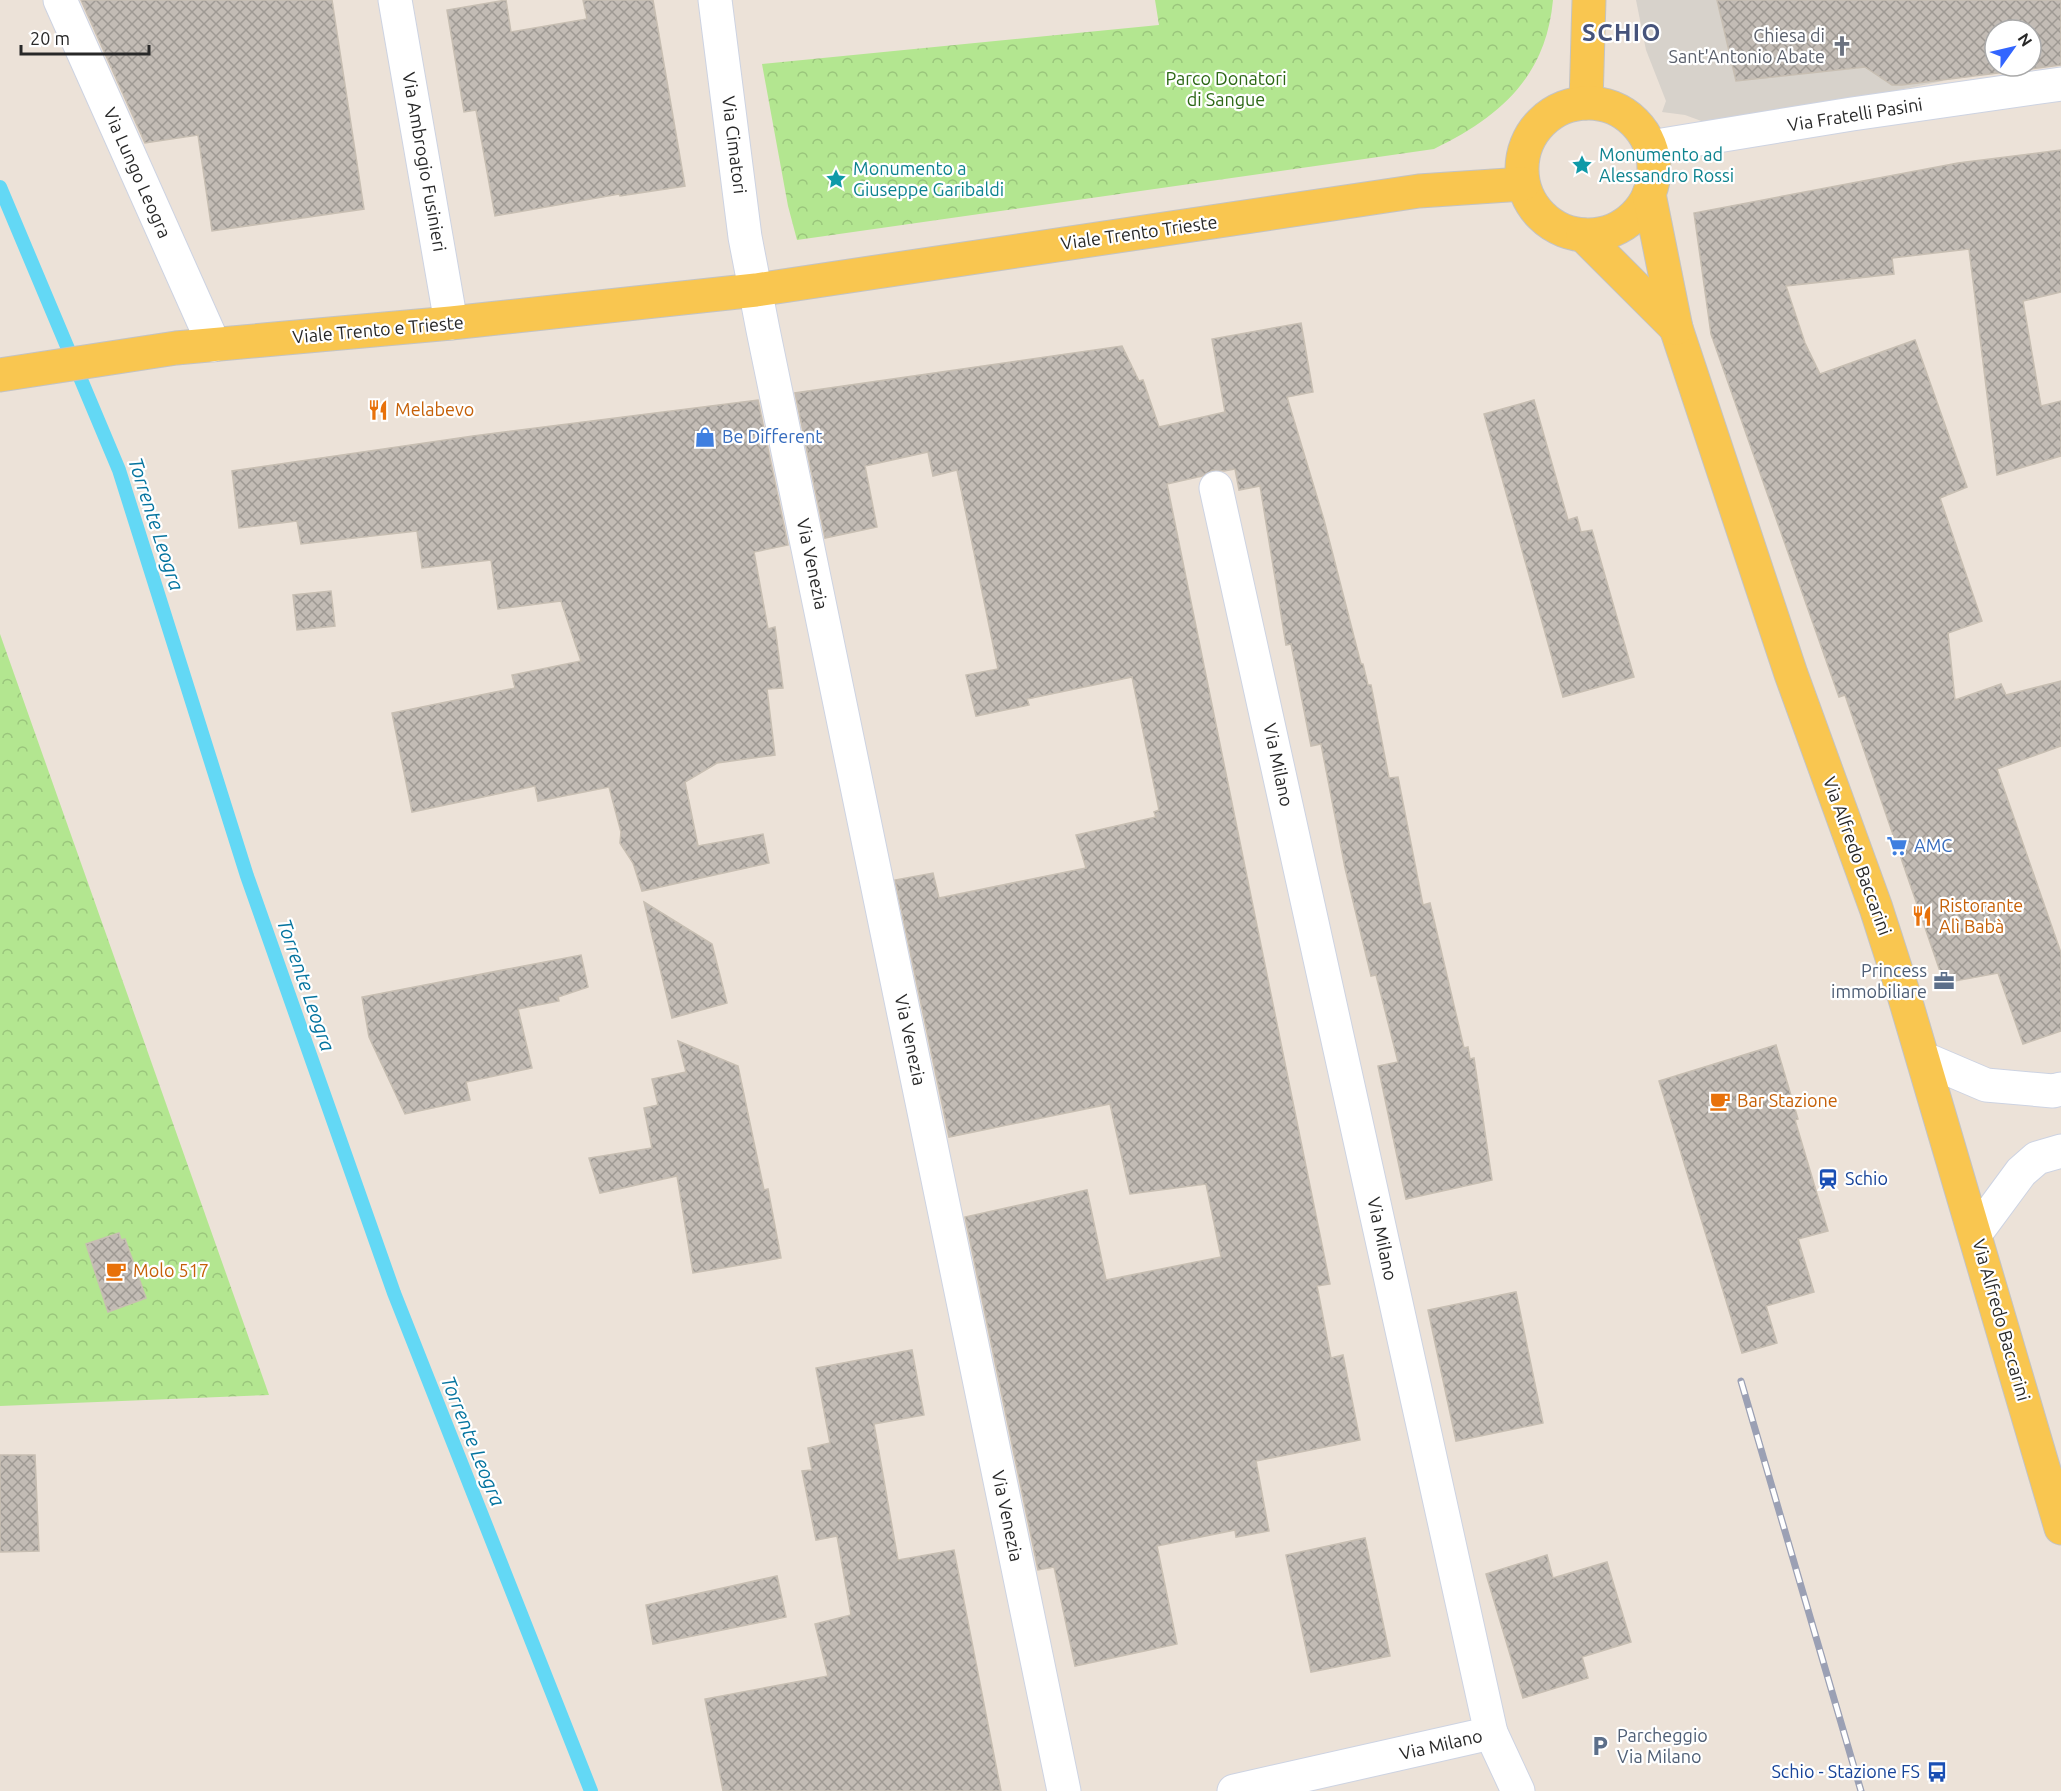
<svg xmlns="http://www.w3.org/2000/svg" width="2061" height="1791" viewBox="0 0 2061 1791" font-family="Ubuntu,sans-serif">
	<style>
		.park { fill: url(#park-crowns) }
		.plaza { fill: #d7d2cb }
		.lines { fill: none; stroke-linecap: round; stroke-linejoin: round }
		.stream { stroke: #63d8f5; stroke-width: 14 }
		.building { fill: url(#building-cross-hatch); stroke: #c7beb2; stroke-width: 1.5; fill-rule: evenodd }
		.minor-casing { stroke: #cdd3e2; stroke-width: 35 }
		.major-casing { stroke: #c3c3c3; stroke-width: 35 }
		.minor { stroke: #fff; stroke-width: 33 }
		.major { stroke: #f9c650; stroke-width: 33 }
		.rail-casing { stroke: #9ba0b4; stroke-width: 7 }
		.rail { stroke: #fff; stroke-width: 4.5; stroke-dasharray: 14; stroke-linecap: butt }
		.labels { text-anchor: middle; stroke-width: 4.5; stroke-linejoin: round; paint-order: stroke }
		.worship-label { font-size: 18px; fill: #5b616d; stroke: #fff; text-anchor: end }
		.park-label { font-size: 18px; fill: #2c6815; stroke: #fff }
		.street-label { font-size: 18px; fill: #282828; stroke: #fff }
		.culture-label { font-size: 18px; fill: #0d838f; stroke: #fff; text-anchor: start }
		.food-label { font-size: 18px; fill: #c56008; stroke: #fff; text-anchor: start }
		.shop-label { font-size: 18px; fill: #366cbe; stroke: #fff; text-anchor: start }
		.service-label { font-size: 18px; fill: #4e5e75; stroke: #fff; text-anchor: end }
		.transit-label { font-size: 18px; fill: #164399; stroke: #fff; text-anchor: start }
		.water-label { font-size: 20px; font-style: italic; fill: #05749f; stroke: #fff }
		.district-label { font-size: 24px; font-weight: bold; letter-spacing: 1.5px; fill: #46537b; stroke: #fff }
	</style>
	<defs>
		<pattern id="park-crowns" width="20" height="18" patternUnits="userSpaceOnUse" patternTransform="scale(1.5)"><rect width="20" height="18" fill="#b3e690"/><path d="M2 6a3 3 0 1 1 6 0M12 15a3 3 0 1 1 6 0" fill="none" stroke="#9ac57c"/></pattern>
		<pattern id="building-cross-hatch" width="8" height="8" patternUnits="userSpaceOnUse" patternTransform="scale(1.5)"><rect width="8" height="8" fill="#c3bcb5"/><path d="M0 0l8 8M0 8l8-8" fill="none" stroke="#9e9993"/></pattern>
	</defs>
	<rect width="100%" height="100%" fill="#ece2d8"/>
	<g class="park">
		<path d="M1155,0h398c-7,77 -53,117 -119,149l-637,91 -9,-34 -26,-142 397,-39z"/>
		<path d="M0,634l269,761 -269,11z"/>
	</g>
	<path class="plaza" d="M1636,0h81l19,81 141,-15 15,19 23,-1 11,-7 11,-14 6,18 -205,42 -34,-1 -19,-7 -23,-3 4,-11 -20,-51z"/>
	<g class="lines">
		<path class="stream" d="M0,187l119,283 128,406 147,417 197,498"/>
	</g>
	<g class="building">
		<path d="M81,0h251l32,209 -152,22 -14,-96 -53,8z"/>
		<path d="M506,0l5,32 76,-13 -4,-19h70l32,186 -65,10 -1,-2 -124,22 -19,-106 -12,2 -17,-102z"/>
		<path d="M1717,0h344v65l-159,20h-10l-27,-18 -129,14zM1995,30h36v36h-36z"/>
		<path d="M2061,150v142l-38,9 18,105 20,-5v55l-64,19 -28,-226 -77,9 2,16 -108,12 19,57 15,31 95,-34 52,147 -27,11 42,123 -34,12 7,67 46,-16 5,11 55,-14v65l-64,23 64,184v78l-38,13 -25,-71 -54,10 -99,-288 -6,2 -128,-363 -17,-121 264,-50z"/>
		<path d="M1301,323l12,69 -26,5 37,123 37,144h2l5,21h3l18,93 9,-1 25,128 7,-2 34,145 4,-1 2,12 4,-1 18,122 -86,19 -28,-133 20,-4 -22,-87 -5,1 -26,-108 -24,-124 -10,2 -20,-102 -5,1 -26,-159 -21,4 -4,-21 -11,2 -11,-1 -11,6 -35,8 163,800 -13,2 14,72 12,-3 17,85 -104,21 13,70 -33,6 -1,-7 -78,16 20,98 -102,22 -21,-99 -16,3 -73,-353 122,-27 19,90 115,-23 -15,-73 -76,10 -20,-90 -161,33 -54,-257 38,-7 6,25 147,-30 -10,-33 80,-18 -2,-5 5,-2 -27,-133 -105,22 2,6 -53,11 -10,-41 32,-6 -41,-199 -24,6 -5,-24 -63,14 12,61 -52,11 -30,-145 327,-47 17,35 4,-1 16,47 66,-15 -13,-73z"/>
		<path d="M758,400l30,145 -34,7 14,77 7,-2 8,61 -16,1 8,66 -58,8 -32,19 13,64 65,-12 6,29 -127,28 -9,-28 -13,-20 1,-11 -12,-45 -71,14 -3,-15 -123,26 -20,-99 123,-25 -3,-13 69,-14 -20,-60 -63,8 -7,-49 -69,8 -5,-37 -116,13 -4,-23 -58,7 -7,-57 241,-35z"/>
		<path d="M1534,400l34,120 9,-3 4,15 11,-2 42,147 -71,20 -79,-283z"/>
		<path d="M331,591l4,35 -38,4 -4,-35z"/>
		<path d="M644,902l68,42 15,59 -55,15z"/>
		<path d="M581,955l7,32 -30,10 1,4 -41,8 14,59 -66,14 4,18 -65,14 -36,-77 -7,-40z"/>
		<path d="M678,1041l60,25 26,124 4,-1 13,69 -88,15 -16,-97 -77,17 -11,-35 63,-10 -8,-40 14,-3 -6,-26 34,-7z"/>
		<path d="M1776,1045l22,74 -3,1 33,111 -30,8 16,53 -48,14 11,37 -35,10 -83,-272z"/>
		<path d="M119,1233l2,7 4,-1 21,59 -38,14 -22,-68z"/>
		<path d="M1516,1292l27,131 -87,18 -28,-131z"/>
		<path d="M912,1350l12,65 -50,9 24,136 56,-10 47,241h-278l-18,-92 123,-23 -13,-52 36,-9 -14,-79 -21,4 -14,-69 10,-1 -4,-22 22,-5 -14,-75z"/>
		<path d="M0,1455h35l4,96 -39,1z"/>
		<path d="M1365,1538l25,118 -79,16 -25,-117z"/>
		<path d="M1547,1555l6,23 54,-16 24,80 -49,15 6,21 -65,20 -37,-124z"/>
		<path d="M777,1576l9,41 -133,27 -7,-39z"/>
	</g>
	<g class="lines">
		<g class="minor-casing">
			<g id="minor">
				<path d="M60,0l154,345"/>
				<path d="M395,0l56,323"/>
				<path d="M715,0l30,237 18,93 301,1461"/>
				<path d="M1650,147l202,-33 209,-30"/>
				<path d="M1216,488l275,1245 -257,58"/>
				<path d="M1925,1059l61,26 67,6 8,-2"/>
				<path d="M1976,1233l45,-61 16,-14 24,-7"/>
				<path d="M1491,1733l27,58"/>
			</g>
		</g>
		<g class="major-casing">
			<g id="major">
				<path d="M1586,103l3,-103"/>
				<circle cx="1588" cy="169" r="66"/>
				<path d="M1649,194l27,134 115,346 85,234 27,84 158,536"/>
				<path d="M1583,235l93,93"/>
				<path d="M0,375l176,-27 275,-25 305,-33 663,-99 104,-7"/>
			</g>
		</g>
		<use href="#minor" class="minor"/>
		<use href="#major" class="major"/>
		<g class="rail-casing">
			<path id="rail" d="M1741,1381l120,410"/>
		</g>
		<use href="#rail" class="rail"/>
	</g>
	<defs>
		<g id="church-bare" transform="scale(1.62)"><path d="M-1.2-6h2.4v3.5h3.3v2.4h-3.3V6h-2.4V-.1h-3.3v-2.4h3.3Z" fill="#6b7280" stroke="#fff" stroke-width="2.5" paint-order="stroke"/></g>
		<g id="sight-bare" transform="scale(1.62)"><path d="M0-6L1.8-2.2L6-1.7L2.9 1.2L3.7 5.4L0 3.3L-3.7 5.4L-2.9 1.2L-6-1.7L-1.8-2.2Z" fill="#0f9aa8" stroke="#fff" stroke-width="2.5" paint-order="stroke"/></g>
		<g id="restaurant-bare" transform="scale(1.62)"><path d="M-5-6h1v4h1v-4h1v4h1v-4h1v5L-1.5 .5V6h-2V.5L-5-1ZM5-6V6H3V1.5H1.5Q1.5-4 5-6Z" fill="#e8710a" stroke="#fff" stroke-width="2.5" paint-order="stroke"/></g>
		<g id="shop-bare" transform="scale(1.62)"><path d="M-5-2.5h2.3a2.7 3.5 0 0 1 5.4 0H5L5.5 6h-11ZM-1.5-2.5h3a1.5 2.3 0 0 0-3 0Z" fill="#3f7fe0" stroke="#fff" stroke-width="2.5" paint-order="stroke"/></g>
		<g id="supermarket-bare" transform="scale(1.62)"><path d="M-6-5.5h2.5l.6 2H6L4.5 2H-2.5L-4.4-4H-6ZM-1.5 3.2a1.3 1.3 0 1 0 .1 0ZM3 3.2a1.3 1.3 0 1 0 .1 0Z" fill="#3f7fe0" stroke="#fff" stroke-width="2.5" paint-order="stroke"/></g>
		<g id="office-bare" transform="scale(1.62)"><path d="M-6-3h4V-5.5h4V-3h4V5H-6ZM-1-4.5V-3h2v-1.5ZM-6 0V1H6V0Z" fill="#5c6f8a" stroke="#fff" stroke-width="2.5" paint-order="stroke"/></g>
		<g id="cafe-bare" transform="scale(1.62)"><path d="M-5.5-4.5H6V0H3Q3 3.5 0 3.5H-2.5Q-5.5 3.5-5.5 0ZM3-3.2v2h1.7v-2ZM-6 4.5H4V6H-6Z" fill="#e8710a" stroke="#fff" stroke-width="2.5" paint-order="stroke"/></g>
		<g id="station-bare" transform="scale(1.62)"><path d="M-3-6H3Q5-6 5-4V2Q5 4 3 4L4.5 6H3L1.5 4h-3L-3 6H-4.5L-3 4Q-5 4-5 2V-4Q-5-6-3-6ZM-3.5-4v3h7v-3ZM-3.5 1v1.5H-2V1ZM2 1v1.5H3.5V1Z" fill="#1a4fb4" stroke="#fff" stroke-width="2.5" paint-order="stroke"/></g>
		<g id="parking-bare" transform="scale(1.62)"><path d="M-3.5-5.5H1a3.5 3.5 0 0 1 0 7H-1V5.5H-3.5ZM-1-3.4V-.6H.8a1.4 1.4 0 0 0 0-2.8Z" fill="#5c6f8a" stroke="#fff" stroke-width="2.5" paint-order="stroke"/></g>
		<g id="bus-bare" transform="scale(1.62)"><path d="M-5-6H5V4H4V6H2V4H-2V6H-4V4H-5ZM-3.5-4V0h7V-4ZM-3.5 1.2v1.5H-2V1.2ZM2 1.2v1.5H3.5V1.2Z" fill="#1a4fb4" stroke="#fff" stroke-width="2.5" paint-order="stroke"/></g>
	</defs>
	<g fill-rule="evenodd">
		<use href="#church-bare" x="1842" y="46"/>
		<use href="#sight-bare" x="1582" y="165"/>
		<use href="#sight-bare" x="836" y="179"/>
		<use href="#restaurant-bare" x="378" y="410"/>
		<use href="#shop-bare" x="705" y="437"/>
		<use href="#supermarket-bare" x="1897" y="846"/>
		<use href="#restaurant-bare" x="1922" y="916"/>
		<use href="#office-bare" x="1944" y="981"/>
		<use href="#cafe-bare" x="1720" y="1101"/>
		<use href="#station-bare" x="1828" y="1179"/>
		<use href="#cafe-bare" x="116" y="1271"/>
		<use href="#parking-bare" x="1600" y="1746"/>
		<use href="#bus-bare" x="1937" y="1772"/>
	</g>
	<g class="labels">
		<g class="worship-label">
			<text x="1825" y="42">Chiesa di<tspan x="1825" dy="21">Sant'Antonio Abate</tspan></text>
		</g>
		<g class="park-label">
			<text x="1226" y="85">Parco Donatori<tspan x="1226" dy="21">di Sangue</tspan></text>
		</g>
		<g class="street-label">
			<text transform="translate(1855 115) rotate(-9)" y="6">Via Fratelli Pasini</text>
			<text transform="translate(734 145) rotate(83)" y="6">Via Cimatori</text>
			<text transform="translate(424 162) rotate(80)" y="6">Via Ambrogio Fusinieri</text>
			<text transform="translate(137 173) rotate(66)" y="6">Via Lungo Leogra</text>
			<text transform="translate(1139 233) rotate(-8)" y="6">Viale Trento Trieste</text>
			<text transform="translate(378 330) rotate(-5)" y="6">Viale Trento e Trieste</text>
			<text transform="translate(812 564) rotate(78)" y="6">Via Venezia</text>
			<text transform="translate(1278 765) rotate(78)" y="6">Via Milano</text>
			<text transform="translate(1857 856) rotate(70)" y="6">Via Alfredo Baccarini</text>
			<text transform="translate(910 1040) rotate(78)" y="6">Via Venezia</text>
			<text transform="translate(1382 1239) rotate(78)" y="6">Via Milano</text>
			<text transform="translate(2001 1320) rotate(74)" y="6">Via Alfredo Baccarini</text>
			<text transform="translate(1007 1516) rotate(78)" y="6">Via Venezia</text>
			<text transform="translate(1441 1745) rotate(-13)" y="6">Via Milano</text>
		</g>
		<g class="culture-label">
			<text x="1599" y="161">Monumento ad<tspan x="1599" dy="21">Alessandro Rossi</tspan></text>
			<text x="853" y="175">Monumento a<tspan x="853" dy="21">Giuseppe Garibaldi</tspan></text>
		</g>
		<g class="food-label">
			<text x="395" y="416">Melabevo</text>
			<text x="1939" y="912">Ristorante<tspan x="1939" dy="21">Alì Babà</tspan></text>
			<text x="1737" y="1107">Bar Stazione</text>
			<text x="133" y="1277">Molo 517</text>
		</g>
		<g class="shop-label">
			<text x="722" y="443">Be Different</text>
			<text x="1914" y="852">AMC</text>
		</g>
		<g class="service-label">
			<text x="1927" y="977">Princess<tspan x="1927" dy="21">immobiliare</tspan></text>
			<text x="1617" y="1742" text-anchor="start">Parcheggio<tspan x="1617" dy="21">Via Milano</tspan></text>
		</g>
		<g class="transit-label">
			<text x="1845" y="1185">Schio</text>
			<text x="1920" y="1778" text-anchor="end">Schio - Stazione FS</text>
		</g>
		<g class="water-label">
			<text transform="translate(156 524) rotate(72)" y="7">Torrente Leogra</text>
			<text transform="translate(306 985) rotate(71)" y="7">Torrente Leogra</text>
			<text transform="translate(473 1441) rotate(68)" y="7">Torrente Leogra</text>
		</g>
		<g class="district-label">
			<text x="1622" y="41">SCHIO</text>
		</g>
	</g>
	<g transform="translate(2013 48) rotate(56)"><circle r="28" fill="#ffffff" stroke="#a9a9a9" stroke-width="1.5"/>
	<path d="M0-4.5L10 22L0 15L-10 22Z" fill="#3265ff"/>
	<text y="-9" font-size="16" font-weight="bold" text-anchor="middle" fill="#282828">N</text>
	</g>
	<path d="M21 45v9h128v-9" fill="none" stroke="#282828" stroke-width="3"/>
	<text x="30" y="45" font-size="18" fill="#282828" stroke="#ffffff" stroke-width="4.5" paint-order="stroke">20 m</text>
</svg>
